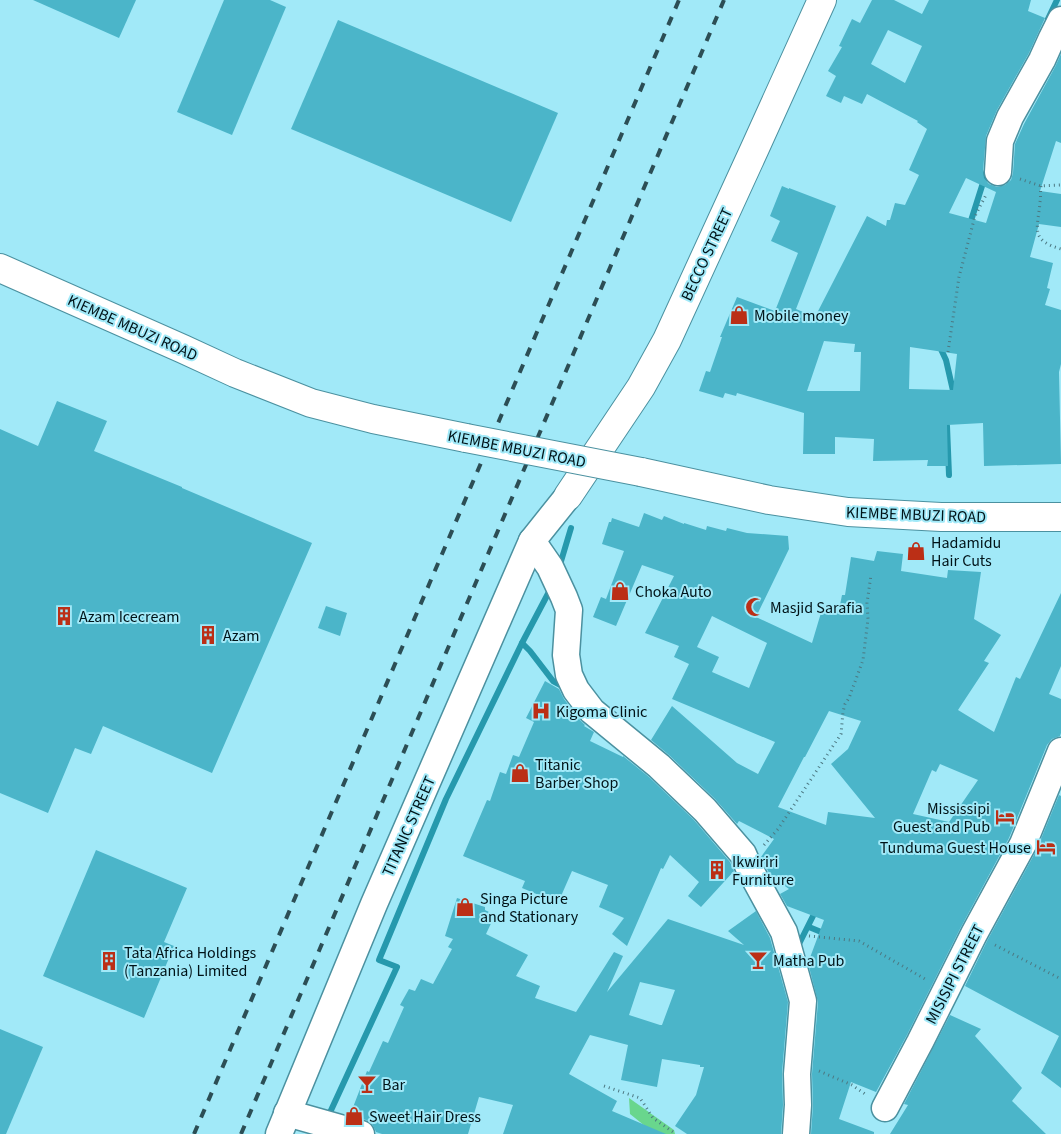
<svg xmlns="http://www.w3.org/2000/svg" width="1061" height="1134" viewBox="0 0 1061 1134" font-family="'Source Sans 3',sans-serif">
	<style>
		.green { fill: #69d68d }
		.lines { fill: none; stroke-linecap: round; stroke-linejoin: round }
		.stream { stroke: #2699ad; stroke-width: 6 }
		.building { fill: #4bb5c9; fill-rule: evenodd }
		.street-casing { stroke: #4b91a0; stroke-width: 29 }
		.secondary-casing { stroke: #4b91a0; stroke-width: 30 }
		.path { stroke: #4c7882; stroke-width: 3; stroke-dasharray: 1 4; stroke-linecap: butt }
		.street { stroke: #fff; stroke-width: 26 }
		.secondary { stroke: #fff; stroke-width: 28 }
		.rail { stroke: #2c4e55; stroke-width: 4; stroke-dasharray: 9 9; stroke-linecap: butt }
		.secondary-bridge-casing { stroke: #4b91a0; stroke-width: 30; stroke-linecap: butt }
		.secondary-bridge { stroke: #fff; stroke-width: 28 }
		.labels { text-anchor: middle; stroke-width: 4; stroke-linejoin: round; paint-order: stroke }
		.street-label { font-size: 16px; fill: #001318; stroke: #a1e9f8 }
		.poi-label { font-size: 16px; fill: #001318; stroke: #a1e9f8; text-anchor: start }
	</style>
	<rect width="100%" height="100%" fill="#a1e9f8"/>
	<path class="green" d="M629,1098l45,32 1,4h-20l-25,-20z"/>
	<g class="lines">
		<g class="stream">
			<path d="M1048,19l9,-19"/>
			<path d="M969,227l19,-60"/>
			<path d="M939,345l7,15 8,35"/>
			<path d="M947,426l2,49"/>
			<path d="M559,568l12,-40"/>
			<path d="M522,643l8,8 23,30 13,7"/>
			<path d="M809,927l17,7"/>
			<path d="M799,949v-5l17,-34"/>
			<path d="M327,1119l70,-152 -18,-7 67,-161 76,-156 29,-55"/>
		</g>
	</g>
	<g class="building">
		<path d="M33,0h103l-17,38z"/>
		<path d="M224,0h46l16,7 -54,128 -55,-23z"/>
		<path d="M872,0h22l28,14 7,-14h102l-3,11 17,7 -16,35 -32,57 -11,26 -3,35 1,7 5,6 8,3 8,-2 6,-5 2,-7 2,-29 9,-20 31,-57 6,-13v89l-5,-2 -16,50 21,3v33l-22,-3 -9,33 23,6 -6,25 3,1 -5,16 16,5v54l-2,8 2,92 -77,2 -1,-43 -36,2 1,41h-21l1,-6 -55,1 1,-22 -39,-2v17h-32l1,-41 -67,-20 -1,3 -11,-3 -2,5 -24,-7 7,-20 4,1 12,-35h-2l17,-40 38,14 23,-58 -27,-12 9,-20 -10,-5 12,-30 7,3v-1l47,18 -40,103 19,8 52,-101 19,10 1,-6h3l5,-17 10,2 14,-30 -10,-5 18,-41 -10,-7 1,-1 -51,-27 -5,10 -18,-8 -3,7 -15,-7 10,-20 -8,-5 14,-24 -3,-1 13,-27 8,4zM888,30l34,16 -17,37 -34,-19zM966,178l30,14 -10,31 -37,-10zM824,341l31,3 -1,8h7l-1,39h-53zM910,347l47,7 -4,36 -44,-1z"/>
		<path d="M338,20l220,93 -47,109 -220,-93z"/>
		<path d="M57,401l50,20 -13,30 88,36v1l130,55 -100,230 -109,-47 -12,28 -16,-6 -27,65 -48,-20v-364l38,17z"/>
		<path d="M644,513l18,7 2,-4 20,8v-1l22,7 1,-4 19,5 1,-3 20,5 41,3 1,13 -33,68 56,26 11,-37 16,4 3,-15h3l6,-38 23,4 3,-10 26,3 -2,17 46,7 1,-8 33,2 -7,47 27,16 -17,26 5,2 -31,47 36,22 22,-55 4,2 41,-86v73l-12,28 12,5v34l-1,3 -8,3 -5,6 -38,93 -48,89 -54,108 -31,57 -25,-10 -12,37 35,13v2h-63l2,-29 -1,-31 6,-72 -10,-39 16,-43 -37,-14 -7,-12 9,-5 -19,-14 -9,-18 13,-18 -35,-18 -2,3 -22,-25 -46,-44 -18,-15 21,-34 65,57 21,11 17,-32 -103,-43 17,-35 -15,-7 5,-11 -34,-13 29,-57 -32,-11 -26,61 -23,-9 8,-20 5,2 18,-48 -22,-7 7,-22h2l1,-4 27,9zM712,616l55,27 -18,45 -37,-16 7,-15 -22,-10zM829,711l32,10 -13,28 -17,15 44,54 -47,-6 -2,13 -48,-18 26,-50h1zM940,764l38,16 -29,42 -36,-8 19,-44 4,2z"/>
		<path d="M326,606l21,7 -7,23 -22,-8z"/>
		<path d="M545,681l14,8 5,10 16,21 5,5 -1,1 10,6 -4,9 33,16v-1l26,21 45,43 36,42 4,9 -33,36 -13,-11 11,-14 -29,-27 -7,14 -2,-1 -34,78 -15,-12 12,-16 -25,-11 9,-22 -36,-14 -14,32 -36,-15 3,-7 -62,-25 24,-56 3,1 10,-29 6,2 7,-19 6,2 15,-35 -8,-4z"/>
		<path d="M1059,795l2,1v292l-20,-15 18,-37 -94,-50 22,-45 49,-90z"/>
		<path d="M96,850l91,38 -23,54 10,4 -30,72 -101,-42z"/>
		<path d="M457,898l28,9v3l10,5 -9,19 42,21 -12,21 24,10 -5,12 41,14 38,-60 9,4 -16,36 61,-73 76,26 -16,-14 28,-20 14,27 18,64 -6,71 1,32 -2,29h-94l-12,-8 21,-31 8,-28h-4v-2l-38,-6 -5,28 -36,-7 7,-35 -38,-10 -21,39 48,27 -5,10 54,23h-163l10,-29 -34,-8 -11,37h-86l-6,-2 -4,-8 -6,-4 -16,-5 17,-44 2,1 14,-31 5,2 16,-36 -4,-2 9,-16 6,2 6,-12 12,5 19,-35 -4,-2 5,-8 -8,-3zM640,982l35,8 -13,35h-2l-31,-10z"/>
		<path d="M950,1015l31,14 -6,7 47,52 -10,13 34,33h-156l18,-29 -4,-1z"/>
		<path d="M0,1029l43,18 -37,87h-6z"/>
	</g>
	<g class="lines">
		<g class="street-casing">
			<g id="street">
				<path d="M998,172l2,-31 10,-24 32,-57 10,-22 9,-18"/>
				<path d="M568,496l-36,45 18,26 14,30 5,13 -3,45 3,20 7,15 16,21 67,55 46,44 38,44 6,14 35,64 19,69 -6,73 1,31 -2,29"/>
				<path d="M885,1108l35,-66 54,-108 49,-90 38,-93"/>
				<path d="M287,1113l74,21"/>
				<path d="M279,1134l95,-230 158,-363"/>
			</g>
		</g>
		<g class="secondary-casing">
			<g id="secondary">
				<path d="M0,268l183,81 52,24 76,30 62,16 93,19"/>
				<path d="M641,472l128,28 79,12 93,5h120"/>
				<path d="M568,496l73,-109 26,-47 88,-192 67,-148"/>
			</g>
		</g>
		<g class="path">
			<path d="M1020,179l21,7 20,-1"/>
			<path d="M1041,186c-1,5 0,11 -1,16 -2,26 -11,38 21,47"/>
			<path d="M948,352l11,-75 16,-61 12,-23"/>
			<path d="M764,845l14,-16 63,-95 2,-22 2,-8 4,-6 14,-38 5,-41 -1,-16 4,-28"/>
			<path d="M809,936l50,5 66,38"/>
			<path d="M995,945l66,34"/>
			<path d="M819,1071l33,14 13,9"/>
			<path d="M604,1086l36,12 13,20 23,16"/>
		</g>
		<use href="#street" class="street"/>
		<use href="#secondary" class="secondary"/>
		<g class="rail">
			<path d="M194,1134l485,-1134"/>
			<path d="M241,1134l483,-1134"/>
		</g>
		<g class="secondary-bridge-casing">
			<path id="secondary-bridge" d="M466,438l175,34"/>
		</g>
		<use href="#secondary-bridge" class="secondary-bridge"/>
	</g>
	<defs>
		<g id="shop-bare" transform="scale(1.5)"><path d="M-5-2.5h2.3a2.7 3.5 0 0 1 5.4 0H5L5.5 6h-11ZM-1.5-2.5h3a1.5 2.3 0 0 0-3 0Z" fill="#bb2f16" stroke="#a1e9f8" stroke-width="2.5" paint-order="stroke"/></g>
		<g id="mosque-bare" transform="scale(1.5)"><path d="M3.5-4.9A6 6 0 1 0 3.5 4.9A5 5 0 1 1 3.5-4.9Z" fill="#bb2f16" stroke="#a1e9f8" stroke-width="2.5" paint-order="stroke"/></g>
		<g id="building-bare" transform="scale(1.5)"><path d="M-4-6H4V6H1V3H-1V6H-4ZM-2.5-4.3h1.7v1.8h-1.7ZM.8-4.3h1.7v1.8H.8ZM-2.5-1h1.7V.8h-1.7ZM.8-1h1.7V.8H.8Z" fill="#bb2f16" stroke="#a1e9f8" stroke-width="2.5" paint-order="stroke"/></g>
		<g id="hospital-bare" transform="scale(1.5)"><path d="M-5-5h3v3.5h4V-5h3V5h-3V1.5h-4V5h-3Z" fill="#bb2f16" stroke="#a1e9f8" stroke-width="2.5" paint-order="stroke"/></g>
		<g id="hotel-bare" transform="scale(1.5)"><path d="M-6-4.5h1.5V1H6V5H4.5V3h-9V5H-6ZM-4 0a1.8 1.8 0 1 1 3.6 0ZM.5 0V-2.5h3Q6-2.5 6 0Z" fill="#bb2f16" stroke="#a1e9f8" stroke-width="2.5" paint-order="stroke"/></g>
		<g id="bar-bare" transform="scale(1.5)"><path d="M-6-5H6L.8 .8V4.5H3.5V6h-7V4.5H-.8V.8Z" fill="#bb2f16" stroke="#a1e9f8" stroke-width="2.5" paint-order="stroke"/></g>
	</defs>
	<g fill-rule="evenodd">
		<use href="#shop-bare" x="739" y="315"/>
		<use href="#shop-bare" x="916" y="551"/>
		<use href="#shop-bare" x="620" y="591"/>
		<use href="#mosque-bare" x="755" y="607"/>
		<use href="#building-bare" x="64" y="616"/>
		<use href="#building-bare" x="208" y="635"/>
		<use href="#hospital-bare" x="541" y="711"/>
		<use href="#shop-bare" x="520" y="773"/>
		<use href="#hotel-bare" x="1005" y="817"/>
		<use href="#hotel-bare" x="1046" y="847"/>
		<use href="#building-bare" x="717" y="870"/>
		<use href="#shop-bare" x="465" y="907"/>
		<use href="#bar-bare" x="758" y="960"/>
		<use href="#building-bare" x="109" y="961"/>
		<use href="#bar-bare" x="367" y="1084"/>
		<use href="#shop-bare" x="354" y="1116"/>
	</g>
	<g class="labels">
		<g class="street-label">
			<text transform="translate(706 254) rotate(-65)" y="6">BECCO STREET</text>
			<text transform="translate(133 327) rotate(24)" y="6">KIEMBE MBUZI ROAD</text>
			<text transform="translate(517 448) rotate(11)" y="6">KIEMBE MBUZI ROAD</text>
			<text transform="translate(916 514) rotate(2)" y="6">KIEMBE MBUZI ROAD</text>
			<text transform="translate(408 826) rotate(-66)" y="6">TITANIC STREET</text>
			<text transform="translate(954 974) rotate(-63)" y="6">MISISIPI STREET</text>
		</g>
		<g class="poi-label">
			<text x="754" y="321">Mobile money</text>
			<text x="931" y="548">Hadamidu<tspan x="931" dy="18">Hair Cuts</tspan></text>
			<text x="635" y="597">Choka Auto</text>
			<text x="770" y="613">Masjid Sarafia</text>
			<text x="79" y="622">Azam Icecream</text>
			<text x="223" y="641">Azam</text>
			<text x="556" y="717">Kigoma Clinic</text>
			<text x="535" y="770">Titanic<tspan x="535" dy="18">Barber Shop</tspan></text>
			<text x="990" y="814" text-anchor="end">Mississipi<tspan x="990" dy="18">Guest and Pub</tspan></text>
			<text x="1031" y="853" text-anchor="end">Tunduma Guest House</text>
			<text x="732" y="867">Ikwiriri<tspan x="732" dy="18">Furniture</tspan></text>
			<text x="480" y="904">Singa Picture<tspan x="480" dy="18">and Stationary</tspan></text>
			<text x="124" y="958">Tata Africa Holdings<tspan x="124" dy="18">(Tanzania) Limited</tspan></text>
			<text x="773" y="966">Matha Pub</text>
			<text x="382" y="1090">Bar</text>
			<text x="369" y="1122">Sweet Hair Dress</text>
		</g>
	</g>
</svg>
